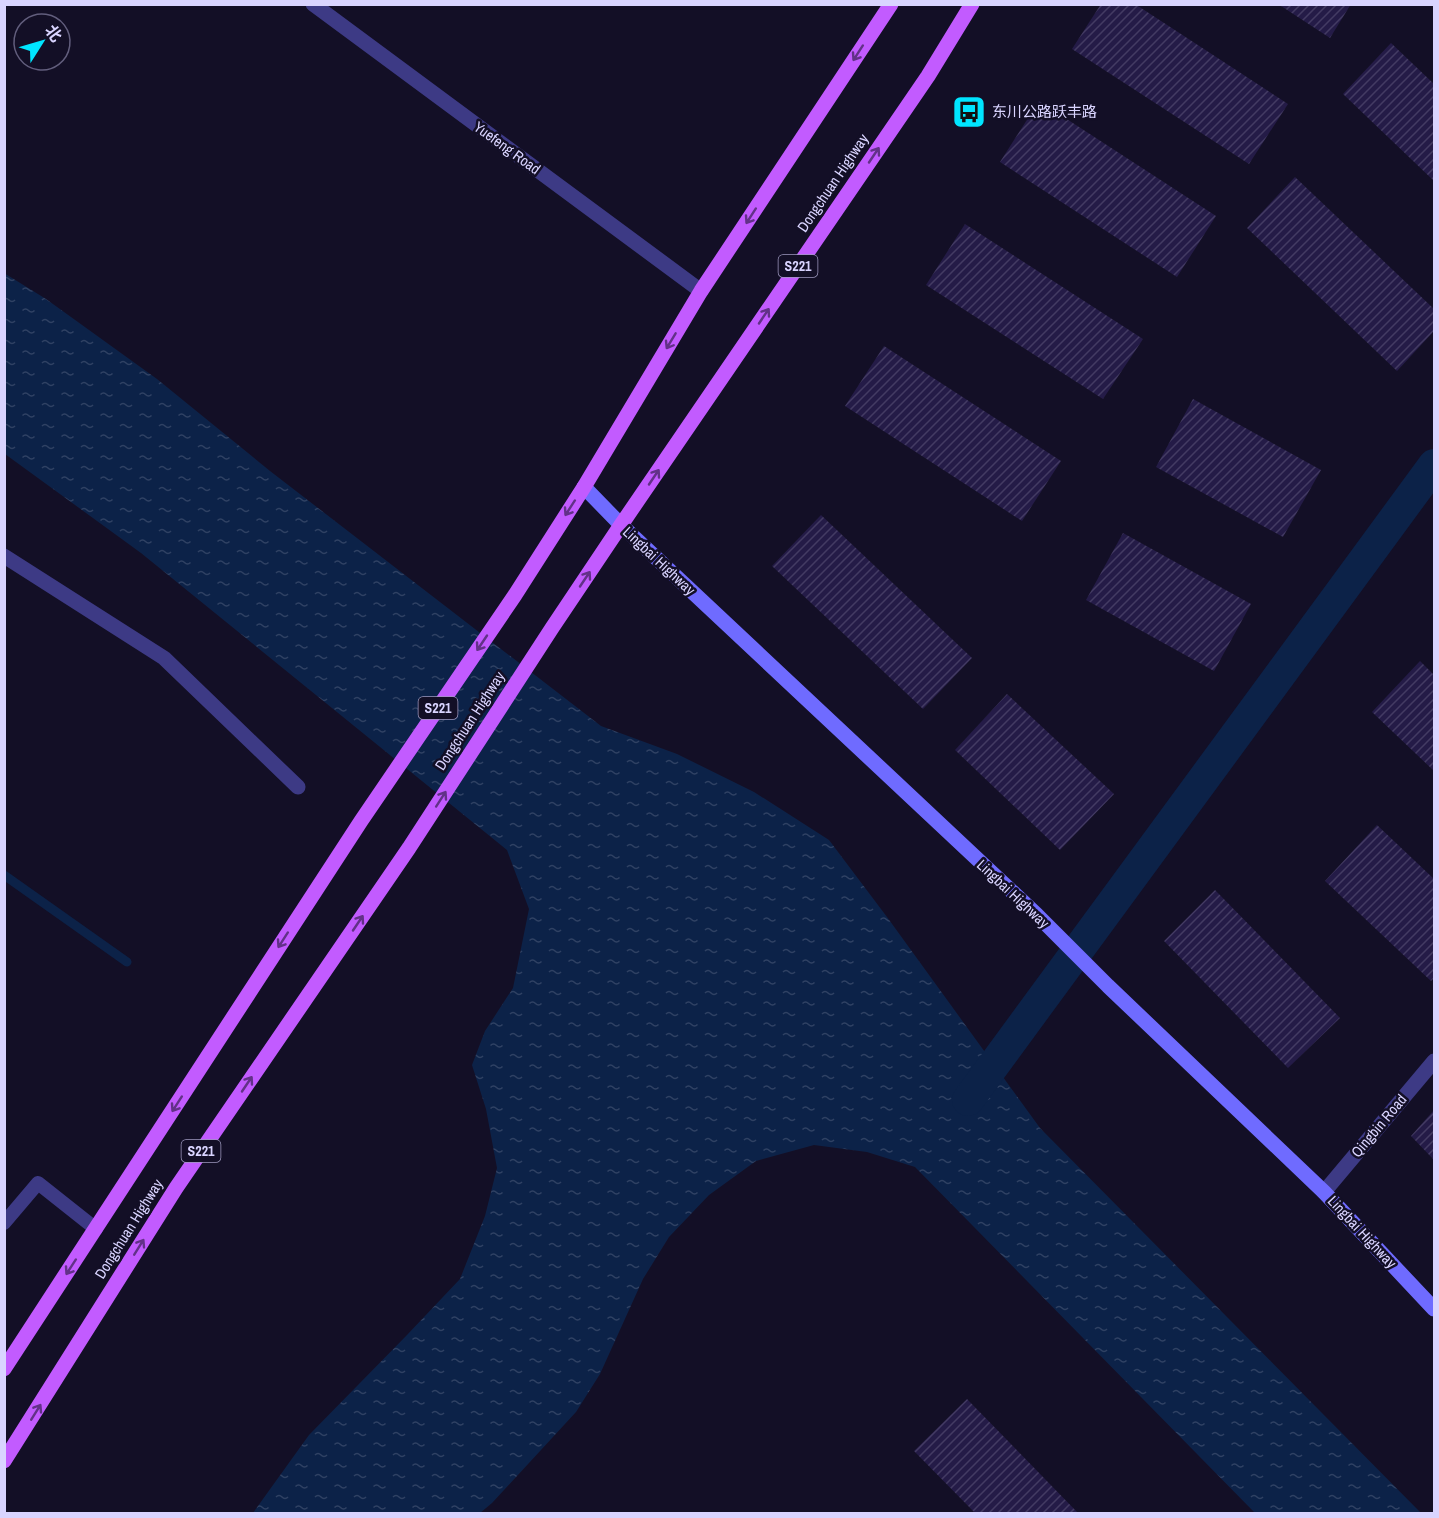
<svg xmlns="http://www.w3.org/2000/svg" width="1439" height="1518" viewBox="0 0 1439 1518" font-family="'Archivo Narrow','Noto Sans SC',sans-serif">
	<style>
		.water { fill: url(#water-ripples) }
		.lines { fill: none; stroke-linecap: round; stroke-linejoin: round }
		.stream { stroke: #0c2248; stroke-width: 9 }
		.canal { stroke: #0c2248; stroke-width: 32 }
		.building { fill: url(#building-hatch) }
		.lane { stroke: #3d3a85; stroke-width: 14 }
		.street { stroke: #3d3a85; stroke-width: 15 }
		.secondary { stroke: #6f6bff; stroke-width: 15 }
		.primary { stroke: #c25bff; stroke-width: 15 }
		.oneway { stroke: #623188 }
		.labels { text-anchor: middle; stroke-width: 5; stroke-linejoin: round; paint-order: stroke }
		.shield { fill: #130f26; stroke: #9e99be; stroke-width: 1.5 }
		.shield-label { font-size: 14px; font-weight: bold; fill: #d9d4ff }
		.poi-label { font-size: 15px; fill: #d9d4ff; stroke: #130f26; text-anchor: start }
		.street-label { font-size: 15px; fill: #d9d4ff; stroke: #130f26 }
	</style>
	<defs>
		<pattern id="water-ripples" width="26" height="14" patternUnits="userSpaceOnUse" patternTransform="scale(1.5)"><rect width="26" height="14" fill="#0c2248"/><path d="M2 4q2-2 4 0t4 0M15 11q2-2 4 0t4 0" fill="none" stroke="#2f4163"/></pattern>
		<pattern id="building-hatch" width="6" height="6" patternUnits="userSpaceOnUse" patternTransform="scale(1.5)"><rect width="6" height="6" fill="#241b47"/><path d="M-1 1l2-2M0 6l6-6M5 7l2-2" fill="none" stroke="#433b63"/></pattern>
	</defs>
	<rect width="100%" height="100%" fill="#130f26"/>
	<path class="water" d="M4,273l42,26 111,80 113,92 331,255 76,28 77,38 75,48 58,77 153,211 381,385h-166l-340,-346 -48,-15 -53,-7 -58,16 -47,34 -40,42 -26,42 -43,95 -24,38 -84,91 -12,10h-227l56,-78 98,-100 53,-56 25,-63 12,-48 -11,-59 -14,-44 13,-34 28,-43 16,-79 -22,-59 -366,-297 -136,-99z"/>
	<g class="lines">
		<path class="stream" d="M4,875l123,87"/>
		<path class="canal" d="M968,1100l466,-635"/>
	</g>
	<g class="building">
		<path d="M1101,4h34l153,100 -39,60 -177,-115z"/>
		<path d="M1278,4h73l-21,34z"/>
		<path d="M1391,43l43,41v97l-91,-87z"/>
		<path d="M1039,101l177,115 -39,61 -177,-115z"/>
		<path d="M1295,177l139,132v22l-37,40 -150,-143z"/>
		<path d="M965,224l178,115 -40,60 -177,-114z"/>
		<path d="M884,346l177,115 -39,60 -177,-115z"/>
		<path d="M1193,399l128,71 -38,67 -127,-70z"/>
		<path d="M821,515l151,143 -49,51 -151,-143z"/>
		<path d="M1123,533l128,71 -37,67 -128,-71z"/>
		<path d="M1420,661l14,14v96l-62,-59z"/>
		<path d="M1007,694l107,100 -54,56 -105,-100z"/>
		<path d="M1377,825l57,54v99l-3,3 -106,-100z"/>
		<path d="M1215,890l125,128 -52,50 -124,-127z"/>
		<path d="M1434,1110v50l-23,-24z"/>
		<path d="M967,1399l112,115h-103l-62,-63z"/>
	</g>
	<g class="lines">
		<path class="lane" d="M4,1223l34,-40 58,46"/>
		<g class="street">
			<path d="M313,4l388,287"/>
			<path d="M4,556l160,102 134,129"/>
			<path d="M1324,1192l110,-131"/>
		</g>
		<path class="secondary" d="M584,487l37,38 416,390 71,71 216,206 110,117"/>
		<g class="primary">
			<path d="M4,1369l357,-548 154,-226 69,-108 117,-196 190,-287"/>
			<path d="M4,1461l172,-273 233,-340 143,-220 69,-103 307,-449 44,-72"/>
		</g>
	</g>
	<defs><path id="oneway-shaft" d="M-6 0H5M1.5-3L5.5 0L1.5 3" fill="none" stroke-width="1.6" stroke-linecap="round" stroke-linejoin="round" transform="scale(1.5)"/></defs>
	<g class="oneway">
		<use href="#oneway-shaft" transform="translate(858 53) rotate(123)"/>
		<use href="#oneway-shaft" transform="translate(874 155) rotate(-56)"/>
		<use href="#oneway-shaft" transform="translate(751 216) rotate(123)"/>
		<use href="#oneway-shaft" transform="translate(764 316) rotate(-56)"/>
		<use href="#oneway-shaft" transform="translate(671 341) rotate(121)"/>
		<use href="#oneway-shaft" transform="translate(654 477) rotate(-56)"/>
		<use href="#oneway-shaft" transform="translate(570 508) rotate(123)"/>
		<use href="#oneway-shaft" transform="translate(585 579) rotate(-56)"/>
		<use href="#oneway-shaft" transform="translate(482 643) rotate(124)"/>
		<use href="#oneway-shaft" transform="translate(441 799) rotate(-57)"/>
		<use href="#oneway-shaft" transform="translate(358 923) rotate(-56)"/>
		<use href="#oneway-shaft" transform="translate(283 940) rotate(123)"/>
		<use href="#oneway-shaft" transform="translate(247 1084) rotate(-56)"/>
		<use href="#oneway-shaft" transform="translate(177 1104) rotate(123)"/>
		<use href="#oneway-shaft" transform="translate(139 1247) rotate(-58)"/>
		<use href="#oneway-shaft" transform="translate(71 1267) rotate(123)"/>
		<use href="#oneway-shaft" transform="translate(36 1412) rotate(-58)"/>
	</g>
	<defs>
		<g id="bus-square" transform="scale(1.725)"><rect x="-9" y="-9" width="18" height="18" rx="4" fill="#00e5ff" stroke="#130f26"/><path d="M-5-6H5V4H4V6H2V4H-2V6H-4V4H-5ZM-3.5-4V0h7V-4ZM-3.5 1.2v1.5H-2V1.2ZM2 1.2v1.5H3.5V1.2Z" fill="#111"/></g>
	</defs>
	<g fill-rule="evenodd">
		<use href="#bus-square" x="969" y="112"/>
	</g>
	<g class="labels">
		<g class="shield">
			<rect x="778.5" y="255" width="39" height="22" rx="4.5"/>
			<rect x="418.5" y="697" width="39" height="22" rx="4.5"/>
			<rect x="181.5" y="1140" width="39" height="22" rx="4.5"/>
		</g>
		<g class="shield-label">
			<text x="798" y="271">S221</text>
			<text x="438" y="713">S221</text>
			<text x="201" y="1156">S221</text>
		</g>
		<g class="poi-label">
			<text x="992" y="117">东川公路跃丰路</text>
		</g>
		<g class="street-label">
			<text transform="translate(507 148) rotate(36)" y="5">Yuefeng Road</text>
			<text transform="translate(833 183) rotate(-56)" y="5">Dongchuan Highway</text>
			<text transform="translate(659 561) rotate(43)" y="5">Lingbai Highway</text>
			<text transform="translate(470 721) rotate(-57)" y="5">Dongchuan Highway</text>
			<text transform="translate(1013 894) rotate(43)" y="5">Lingbai Highway</text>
			<text transform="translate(1379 1126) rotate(-50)" y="5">Qingbin Road</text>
			<text transform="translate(129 1229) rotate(-58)" y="5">Dongchuan Highway</text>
			<text transform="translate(1362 1232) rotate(47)" y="5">Lingbai Highway</text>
		</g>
	</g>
	<rect width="1439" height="1518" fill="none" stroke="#d9d4ff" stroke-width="12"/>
	<g transform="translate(42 42) rotate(53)"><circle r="28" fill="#130f26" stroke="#625e7d" stroke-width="1.5"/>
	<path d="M0-4.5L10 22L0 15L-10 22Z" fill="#00e5ff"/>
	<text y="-9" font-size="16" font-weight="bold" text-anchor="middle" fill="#d9d4ff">北</text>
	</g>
</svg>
